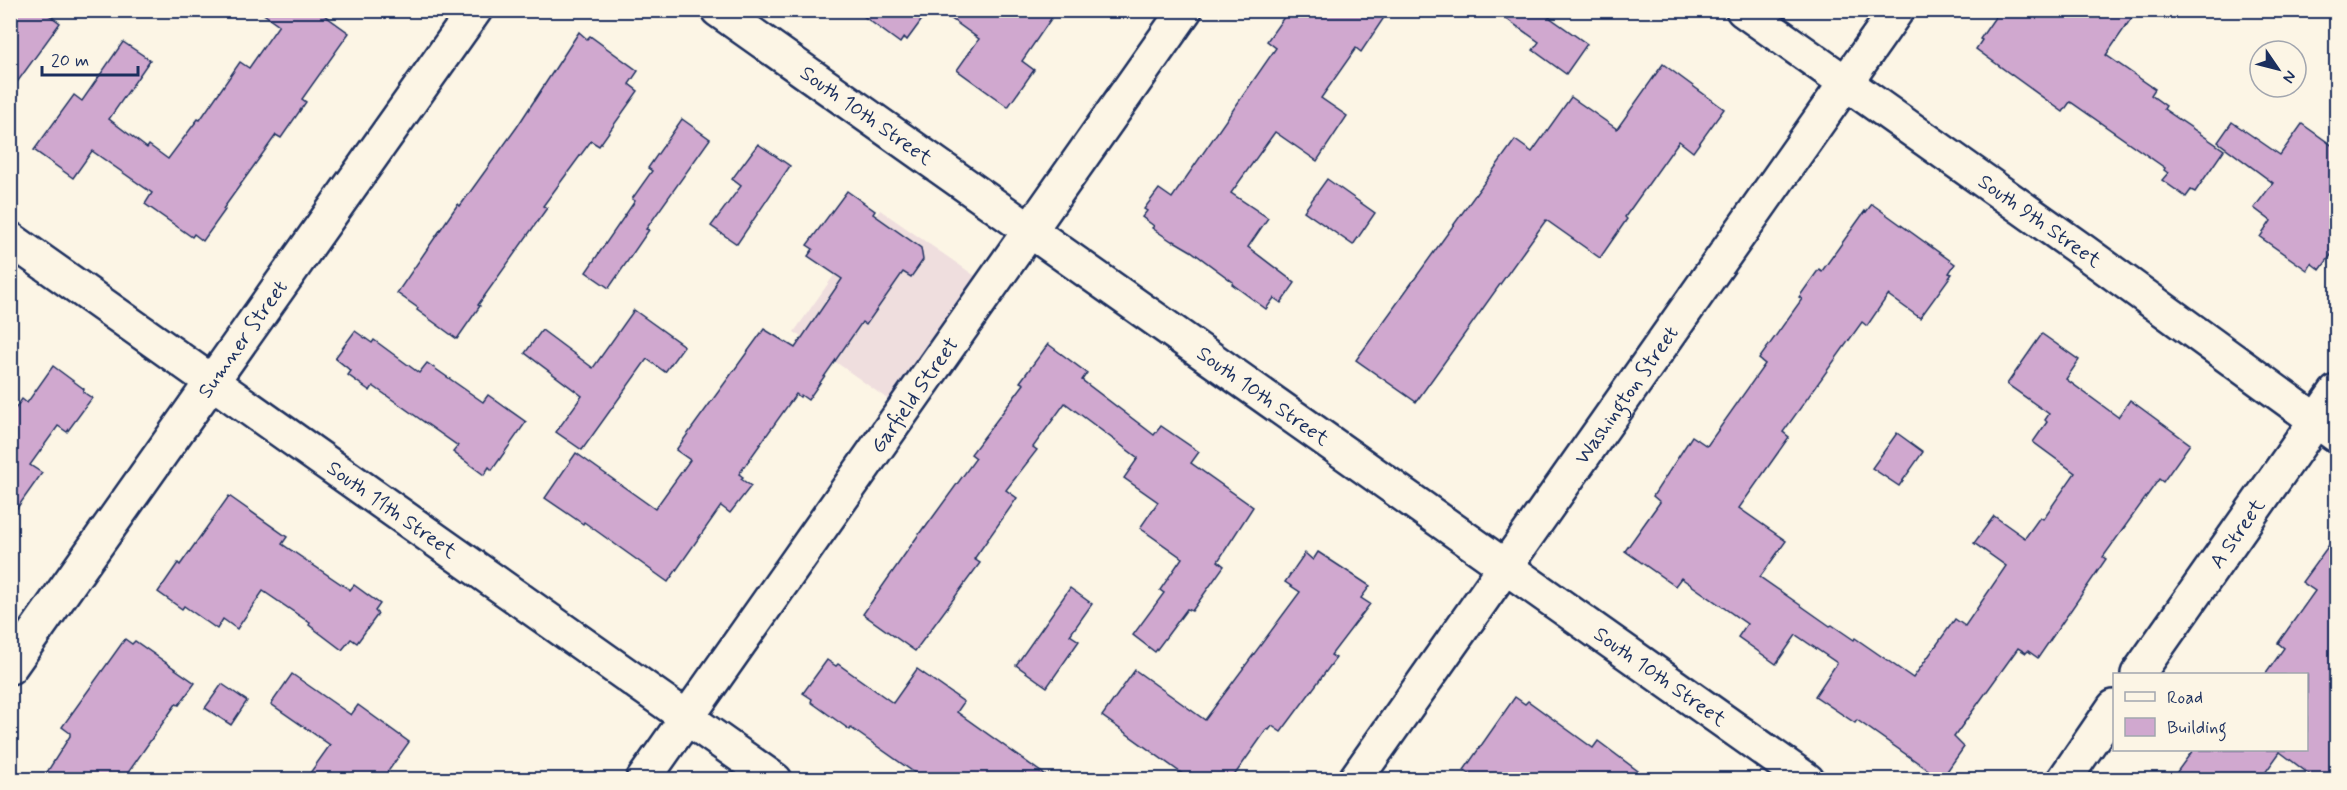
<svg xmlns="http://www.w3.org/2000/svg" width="2347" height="790" viewBox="0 0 2347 790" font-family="Mynerve,sans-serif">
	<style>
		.built { fill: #efdede }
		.building { fill: #d0a8cf; stroke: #1b2f5e; stroke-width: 1.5 }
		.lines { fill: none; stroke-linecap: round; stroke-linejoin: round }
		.minor-casing { stroke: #1b2f5e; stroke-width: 38 }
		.secondary-casing { stroke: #1b2f5e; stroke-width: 38 }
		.primary-casing { stroke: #1b2f5e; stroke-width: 38 }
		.minor { stroke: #fcf5e5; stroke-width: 33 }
		.secondary { stroke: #fcf5e5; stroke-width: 33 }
		.primary { stroke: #fcf5e5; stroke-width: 33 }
		.labels { text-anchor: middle; stroke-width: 6; stroke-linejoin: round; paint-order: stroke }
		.street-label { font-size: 21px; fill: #1b2f5e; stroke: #fcf5e5 }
	</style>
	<rect width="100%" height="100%" fill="#fcf5e5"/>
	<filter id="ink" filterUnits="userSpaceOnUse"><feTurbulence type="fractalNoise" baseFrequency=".0167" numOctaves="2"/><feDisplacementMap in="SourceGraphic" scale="12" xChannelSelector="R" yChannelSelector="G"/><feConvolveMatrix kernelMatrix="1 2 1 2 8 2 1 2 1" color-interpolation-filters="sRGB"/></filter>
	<g filter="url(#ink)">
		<path class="built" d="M880,210l111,77 -87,124 -110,-79z"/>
		<g class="building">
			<path d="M10,10h32l18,13 -50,69z"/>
			<path d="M258,10h59l32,23 -47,66 4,3 -25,36 -5,-3 -53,74 2,1 -22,31 -9,-7 -2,3 -47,-33 7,-11 -60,-42 -19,27 -39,-28 40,-55 8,6 41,-59 27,18 -41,59 38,29 2,-3 19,14 30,-40 2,1 40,-58 9,6 30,-43z"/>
			<path d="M855,10h74l-22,30 -3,-3 -4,6z"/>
			<path d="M939,10h118l-35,51 12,9 -26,37 -51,-37 22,-31z"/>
			<path d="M1289,10h100l-28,42 -5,-4 -35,50 26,18 -30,45 -42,-29 -44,61 37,25 -20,29 47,36 -14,20 -7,-5 -8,11 -34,-25 1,-2 -42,-31 -17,-10 -1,1 -21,-14 2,-2 -12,-9 5,-6 -3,-2 15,-20 13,9 104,-150 -9,-7z"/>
			<path d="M1494,10h45l48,34 -21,30 -33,-24 6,-8z"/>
			<path d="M2000,10h137l-31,45 49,34 -4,6 15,11 -2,3 60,41 -29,42 -4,-2 -5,7 -24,-17 6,-7 -4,-3 1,-2 -93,-65 -2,-1 -7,10 -87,-63 6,-9 -2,-1z"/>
			<path d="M579,32l8,7 3,-3 48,35 -9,13 9,7 -39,55 -8,-5 -48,65 4,2 -69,97 2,1 -23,33 -40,-29 1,-2 -21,-15 61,-89 2,2 57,-79z"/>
			<path d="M1663,64l61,45 -31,43 -14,-11 -54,76 2,2 -27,39 -54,-38 -130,182 -60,-42 159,-220 17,12 39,-55 46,32z"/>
			<path d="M682,119l28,20 -64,90 3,1 -40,58 -23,-16 49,-71 -3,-2 20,-28 -4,-3z"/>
			<path d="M2232,122l48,33 22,-31 35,25v98l-17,23 -9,-7 -4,7 -47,-33 11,-16 -17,-13 19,-25 -55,-41z"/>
			<path d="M758,144l32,22 -53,78 -26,-18 30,-40 -9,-7z"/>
			<path d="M1327,179l48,34 -22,32 -49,-34z"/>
			<path d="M847,191l28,20 -2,3 48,34 2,12 -12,17 -8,-5 -37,53 -4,-3 -54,78 -7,-5 -1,2 -4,-3 -57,80 4,3 -2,2 10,7 -21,27 -9,-7 -53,76 -84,-60 -1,2 -38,-26 31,-45 79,56 35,-49 -14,-10 88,-121 31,19 47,-69 -34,-23 5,-7 -6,-4z"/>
			<path d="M1872,204l83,60 -6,9 3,1 -32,44 -32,-23 -21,31 -5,-4 -79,110 6,5 -50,71 47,33 -26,36 70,49 2,-1 22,15 1,-2 58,40 42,-59 10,7 41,-60 -32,-23 20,-27 31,22 15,-21 3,2 32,-46 -42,-31 14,-20 -2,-2 4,-6 -42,-30 35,-50 37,26 -13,19 52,38 12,-17 60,44 -27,38 -4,-3 -56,78 3,2 -68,99 -10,-7 -2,2 -8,-5 -64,89 10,10 -21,30 -8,-5 -1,2 -77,-54 -2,3 -40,-27 22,-33 -41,-28 -20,29 -38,-27 9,-13 -66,-46 -6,8 -50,-35 35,-49 -7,-6 39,-60 15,10 58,-82 -6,-5 43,-60 -3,-2 20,-28 3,2 43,-60 1,1z"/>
			<path d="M634,310l50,36 -19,26 -18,-13 -65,91 -26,-18 26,-36 -57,-43 17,-23 51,38z"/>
			<path d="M355,331l17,12 2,-3 45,33 8,-10 56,39 5,-7 38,27 -34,48 -3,-3 -5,8 -31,-23 5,-6 -85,-60 -3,5 -22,-16 3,-4 -16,-13z"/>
			<path d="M1048,344l39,29 -5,7 72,55 7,-9 38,26 -8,11 62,44 -35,54 6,5 -32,45 -5,-2 -32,43 -22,-17 31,-42 -4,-3 22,-32 -42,-30 18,-26 -34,-24 14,-20 -73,-55 -32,44 4,3 -31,40 11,8 -43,61 6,4 -65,88 -52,-37 61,-87 1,1 51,-70 -5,-4 53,-70 -4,-2z"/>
			<path d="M53,366l31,23 -1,3 9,6 -25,34 -9,-6 -28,39 12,8 -32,45v-102l12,-17 5,4z"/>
			<path d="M1897,433l26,19 -24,34 -27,-18z"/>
			<path d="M229,496l58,41 -5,7 68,46 4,-5 26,19 -5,7 3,3 -21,29 -6,-4 -9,11 -33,-25 1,-2 -47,-32 -26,38 -14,-10 -6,10 -33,-23 -2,3 -24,-17 20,-29 2,2z"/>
			<path d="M2337,534v246h-20l-37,-28 -20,28h-89l22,-30h114v-75h-42l19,-27 -6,-5 37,-52 -13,-9z"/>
			<path d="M1318,552l52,34 -9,12 9,6 -39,51 5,3 -55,74 -9,-6 -3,4 -2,-1 -36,51h-40l-89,-64 33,-46 70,50 95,-128 -15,-10 20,-29 8,7z"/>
			<path d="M1070,588l22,16 -22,31 9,6 -32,46 -31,-22z"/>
			<path d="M125,639l7,5 3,-3 60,42 -16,22 -3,-1 -53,76h-81l28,-44v-3l-8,-6z"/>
			<path d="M827,660l9,6 2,-2 55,39 24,-34 47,33 -7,10 95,68h-127l-74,-52 -1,2 -39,-28 1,-3 -9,-6z"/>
			<path d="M292,674l59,41 7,-10 51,37 -27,38h-77l25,-35 -59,-41z"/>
			<path d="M222,684l25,17 -16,24 -26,-17z"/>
			<path d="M1515,697l10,7 3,-3 65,47 5,-7 52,39h-172l-14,-10z"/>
		</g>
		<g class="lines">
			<g class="minor-casing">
				<g id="minor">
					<path id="s1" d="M10,239l765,541"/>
					<path id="s2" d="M10,667l465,-657"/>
					<path id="s3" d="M643,780l542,-770"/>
					<path id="s4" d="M1355,780l542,-770"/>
				</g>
			</g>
			<g class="secondary-casing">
				<g id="secondary">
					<path id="s5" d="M2138,674l198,-282"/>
					<path d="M2064,780l50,-73"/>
				</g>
			</g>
			<g class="primary-casing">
				<g id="primary">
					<path id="s6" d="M718,10l1089,770"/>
					<path id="s7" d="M1743,10l340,241 253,184"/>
				</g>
			</g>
			<use href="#minor" class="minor"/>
			<use href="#secondary" class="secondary"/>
			<use href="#primary" class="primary"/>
		</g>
	</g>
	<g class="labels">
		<g class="street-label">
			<text dy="7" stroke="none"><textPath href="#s6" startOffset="182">South 10th Street</textPath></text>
			<text dy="7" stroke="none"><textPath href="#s7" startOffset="364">South 9th Street</textPath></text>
			<text dy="7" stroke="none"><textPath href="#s2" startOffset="402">Sumner Street</textPath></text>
			<text dy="7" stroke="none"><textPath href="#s6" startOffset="668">South 10th Street</textPath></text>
			<text dy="7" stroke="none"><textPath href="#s3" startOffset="471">Garfield Street</textPath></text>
			<text dy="7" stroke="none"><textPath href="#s4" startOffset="471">Washington Street</textPath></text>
			<text dy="7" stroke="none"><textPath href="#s1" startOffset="468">South 11th Street</textPath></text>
			<text dy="7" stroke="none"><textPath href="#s5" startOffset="172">A Street</textPath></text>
			<text dy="7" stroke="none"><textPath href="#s6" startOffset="1154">South 10th Street</textPath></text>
		</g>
	</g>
	<rect width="2347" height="790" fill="none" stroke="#fcf5e5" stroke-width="36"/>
	<rect x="18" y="18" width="2311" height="754" fill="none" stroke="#1b2f5e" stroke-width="2" filter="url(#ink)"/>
	<rect x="2113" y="673" width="195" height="78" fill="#fcf5e5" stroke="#a2a6af" stroke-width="1.5"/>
	<rect x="2125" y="692" width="30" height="9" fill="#fcf5e5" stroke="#a2a6af" stroke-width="1.5"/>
	<text x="2167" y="703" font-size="18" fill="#1b2f5e">Road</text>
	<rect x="2125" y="718" width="30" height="18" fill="#d0a8cf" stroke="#a2a6af" stroke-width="1.5"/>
	<text x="2167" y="733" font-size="18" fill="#1b2f5e">Building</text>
	<g transform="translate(2278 69) rotate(125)"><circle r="28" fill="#fcf5e5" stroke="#a2a6af" stroke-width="1.5"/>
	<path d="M0-4.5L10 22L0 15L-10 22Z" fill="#1b2f5e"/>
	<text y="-9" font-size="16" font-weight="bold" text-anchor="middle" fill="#1b2f5e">N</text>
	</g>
	<path d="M42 66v9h96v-9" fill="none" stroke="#1b2f5e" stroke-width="3"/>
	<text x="51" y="66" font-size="18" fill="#1b2f5e" stroke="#fcf5e5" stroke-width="4.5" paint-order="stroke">20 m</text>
</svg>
